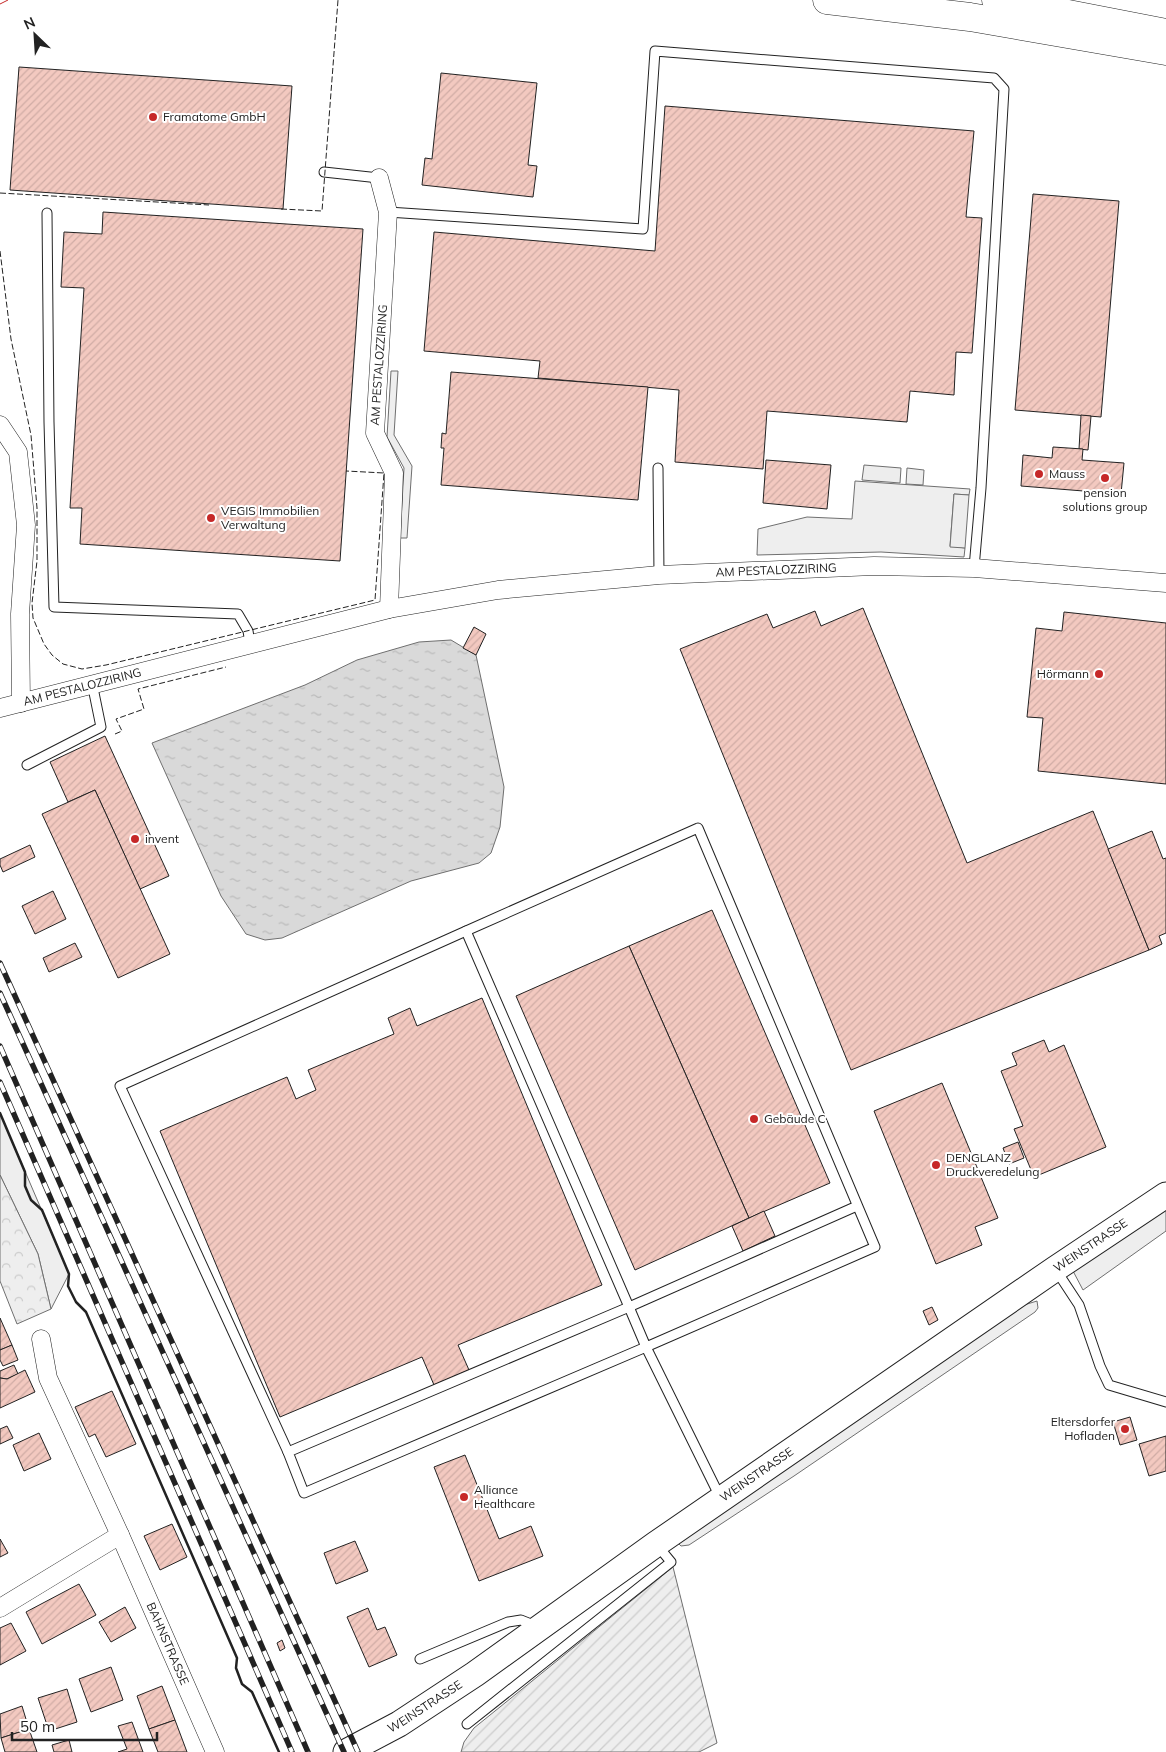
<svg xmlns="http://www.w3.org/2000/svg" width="1166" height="1752" viewBox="0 0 1166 1752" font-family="Mulish,sans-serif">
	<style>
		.grass { fill: #eee; stroke: #6f6f6f }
		.forest { fill: url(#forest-crowns); stroke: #6f6f6f }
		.garden { fill: url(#garden-furrows); stroke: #6f6f6f }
		.parking { fill: #ededed; stroke: #6f6f6f }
		.water { fill: url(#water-ripples); stroke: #6f6f6f }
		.building { fill: url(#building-hatch); stroke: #222 }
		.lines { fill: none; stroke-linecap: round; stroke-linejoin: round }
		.service-casing { stroke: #222; stroke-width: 11 }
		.minor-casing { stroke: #222; stroke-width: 19 }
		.secondary-casing { stroke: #222; stroke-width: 27 }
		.motorway-casing { stroke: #222; stroke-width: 29 }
		.service { stroke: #fff; stroke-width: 9 }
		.minor { stroke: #fff; stroke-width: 18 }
		.secondary { stroke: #fff; stroke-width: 25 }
		.motorway { stroke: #fff; stroke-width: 28 }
		.rail-casing { stroke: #222; stroke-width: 5.5 }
		.rail { stroke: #fff; stroke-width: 4; stroke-dasharray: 11; stroke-linecap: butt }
		.fence { stroke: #222; stroke-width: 1; stroke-dasharray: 6 2.5; stroke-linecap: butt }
		.wall { stroke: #222; stroke-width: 2.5 }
		.power { stroke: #c62828; stroke-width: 1; stroke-dasharray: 18 4 2.5 4; stroke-linecap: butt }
		.poi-dot { fill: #c62828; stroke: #fff; stroke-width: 2 }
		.labels { text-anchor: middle; stroke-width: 4; stroke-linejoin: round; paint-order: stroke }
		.poi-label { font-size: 12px; fill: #222; stroke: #fff; text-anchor: start }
		.street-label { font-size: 12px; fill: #222; stroke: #fff }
	</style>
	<defs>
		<pattern id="forest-crowns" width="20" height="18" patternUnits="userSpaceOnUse" patternTransform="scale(1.25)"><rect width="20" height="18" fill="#eee"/><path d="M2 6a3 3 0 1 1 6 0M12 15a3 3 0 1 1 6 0" fill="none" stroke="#ccc"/></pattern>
		<pattern id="garden-furrows" width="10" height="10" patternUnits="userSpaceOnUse" patternTransform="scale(1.25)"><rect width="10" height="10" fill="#eee"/><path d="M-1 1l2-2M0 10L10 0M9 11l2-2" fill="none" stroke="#ccc"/></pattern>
		<pattern id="water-ripples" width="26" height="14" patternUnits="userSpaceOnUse" patternTransform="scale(1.25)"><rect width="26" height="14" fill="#d9d9d9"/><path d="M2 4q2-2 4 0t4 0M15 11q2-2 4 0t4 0" fill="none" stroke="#bababa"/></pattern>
		<pattern id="building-hatch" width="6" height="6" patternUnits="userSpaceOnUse" patternTransform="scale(1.25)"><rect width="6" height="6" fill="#f3c9c0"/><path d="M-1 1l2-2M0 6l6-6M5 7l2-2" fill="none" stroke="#d0aca5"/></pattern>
	</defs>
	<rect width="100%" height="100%" fill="#fff"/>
	<g class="grass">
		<path d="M391,371h7l-4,64 18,31 -5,72h-7l4,-70 -17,-31z"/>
		<path d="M855,481l115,8 -1,6 -15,-1 -4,52 15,2 -1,9 -83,-5 -124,3 1,-26 49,-12 45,2z"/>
		<path d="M0,1113l69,161 -18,35 -13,-55 -38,-79z"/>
		<path d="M1166,1208v23l-83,59 -10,-19z"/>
		<path d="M1037,1301l1,7 -3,4 -241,164 -105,69 -8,1 -3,-3 346,-238z"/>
	</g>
	<path class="forest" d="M0,1175l38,79 13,55 -34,15 -17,-43z"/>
	<path class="garden" d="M673,1567l44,176 -18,9h-238l3,-10 10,-14z"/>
	<g class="parking">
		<path d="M864,465l37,3 -1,15 -38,-3z"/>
		<path d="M907,468l17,2 -1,15 -17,-1z"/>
		<path d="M954,494l15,1 -4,53 -15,-1z"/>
	</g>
	<path class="water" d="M451,640l25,15 28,132 -4,40 -9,26 -12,10 -68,18 -129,57 -17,2 -19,-6 -25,-38 -69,-153 153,-58 52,-25 62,-18z"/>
	<g class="building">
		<path d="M19,67l273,19 -9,123 -273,-19z"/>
		<path d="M441,73l96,10 -9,82 9,1 -4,31 -111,-12 3,-27 7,1z"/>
		<path d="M665,106l309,25 -8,86 16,1 -10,135 -16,-1 -2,43 -44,-4 -3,31 -140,-11 -4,58 -88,-7 4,-72 -141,-12 2,-17 -116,-10 10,-119 221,19z"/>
		<path d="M1033,194l86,7 -18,216 -86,-7z"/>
		<path d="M103,212l260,17 -23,332 -260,-17 2,-36h-12l14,-220 -23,-1 3,-55 38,2z"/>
		<path d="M451,372l197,15 -10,113 -197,-15 3,-37h-3l1,-15 4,1z"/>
		<path d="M1081,415l10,1 -3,34 -9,-1z"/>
		<path d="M1053,447l30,2 -1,11 42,3 -3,31 -100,-8 2,-31 29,3z"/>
		<path d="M766,460l65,5 -4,44 -64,-6z"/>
		<path d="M863,608l104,255 126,-52 56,139 -298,120 -171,-421 87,-35 6,14 42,-17 6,15z"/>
		<path d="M1064,612l102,11v161l-128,-13 5,-53 -16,-1 9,-89 26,3z"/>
		<path d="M474,627l12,7 -10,21 -13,-7z"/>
		<path d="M105,736l64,140 -29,13 -45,-99 -27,12 -18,-40z"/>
		<path d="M95,790l75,164 -52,24 -76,-164z"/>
		<path d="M1152,831l11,28 3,-1v75l-7,3 3,8 -13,6 -41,-101z"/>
		<path d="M30,845l5,12 -32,15 -3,-7v-6z"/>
		<path d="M53,891l13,28 -31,15 -13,-28z"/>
		<path d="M712,910l118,273 -81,35 -120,-272z"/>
		<path d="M75,943l7,14 -33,15 -6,-14z"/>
		<path d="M629,946l120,272 -114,52 -119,-274z"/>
		<path d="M482,998l120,287 -144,60 11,25 -35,15 -12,-28 -142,60 -120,-286 127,-54 9,22 20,-9 -8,-20 86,-36 -6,-16 22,-10 7,18z"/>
		<path d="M1044,1040l5,12 15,-7 42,102 -72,30 -20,-48 9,-3 -22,-55 16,-6 -5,-12z"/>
		<path d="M942,1083l56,135 -23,9 7,18 -46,19 -62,-153z"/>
		<path d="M1018,1142l6,16 -15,6 -6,-16z"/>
		<path d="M764,1211l11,25 -32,15 -11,-25z"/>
		<path d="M932,1307l6,13 -9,5 -6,-14z"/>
		<path d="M0,1318l12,27 -12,5z"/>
		<path d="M12,1345l6,15 -15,6 -3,-6v-10z"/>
		<path d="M14,1365l4,9 -11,5 -7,-1v-7z"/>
		<path d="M25,1370l10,22 -35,16v-30l7,1z"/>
		<path d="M112,1391l24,53 -30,13 -11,-23 -6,3 -14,-30z"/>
		<path d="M1130,1417l7,23 -17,5 -7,-23z"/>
		<path d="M7,1426l6,12 -13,6v-15z"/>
		<path d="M39,1433l12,26 -27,12 -11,-26z"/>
		<path d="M1166,1436v35l-17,5 -10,-32z"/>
		<path d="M465,1455l34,84 32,-13 12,30 -64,25 -45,-114z"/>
		<path d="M172,1524l15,33 -27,13 -16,-34z"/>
		<path d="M0,1539l8,14 -8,4z"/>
		<path d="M355,1541l13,30 -32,13 -12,-31z"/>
		<path d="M79,1584l17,31 -54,29 -16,-32z"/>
		<path d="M125,1607l11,21 -25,14 -12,-20z"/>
		<path d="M368,1608l9,22 8,-3 12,28 -28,12 -22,-50z"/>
		<path d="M11,1623l15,28 -26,14v-37z"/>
		<path d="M282,1640l3,8 -5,3 -3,-8z"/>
		<path d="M111,1667l12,33 -32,12 -12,-33z"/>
		<path d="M162,1686l13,34 -26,9 -12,-33z"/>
		<path d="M67,1689l10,33 -28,9 -11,-33z"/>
		<path d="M22,1706l7,23 -28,9 -1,-24z"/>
		<path d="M175,1720l12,32h-29l-9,-23z"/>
		<path d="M132,1722l11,30h-25l9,-3 -9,-23z"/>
		<path d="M29,1729l8,23h-32l-4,-14z"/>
		<path d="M69,1740l3,12h-18l-2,-7z"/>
	</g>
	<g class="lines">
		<g class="service-casing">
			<g id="service">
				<path d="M324,172l55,6"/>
				<path d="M388,212l255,17 12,-178 339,27 10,11 -23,399 -7,80"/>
				<path d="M47,213l2,209 5,185 184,7 10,17 2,12"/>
				<path d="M658,468l1,107"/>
				<path d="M27,765l74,-38 -9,-44"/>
				<path d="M1056,1270l23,35 21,61 9,19 57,17"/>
				<path d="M288,1452l-168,-366 346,-155"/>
				<path d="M721,1499l-75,-152 -342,146 -16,-41 341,-145 17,40 229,-100 -177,-419 -232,103 163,376 228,-101"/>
				<path d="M420,1659l88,-37 13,-2 15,6"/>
				<path d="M467,1724l204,-162 -14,-17"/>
			</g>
		</g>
		<g class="minor-casing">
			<g id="minor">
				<path d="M379,178l9,34 -13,221 19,40 -5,136"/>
				<path d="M0,425l18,27 8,73 -6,89 1,89"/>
				<path id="s1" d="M0,708l389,-99 109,-19 161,-15 215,-9 100,2 192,15"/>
				<path id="s2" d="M41,1339l7,39 72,157 95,217"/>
				<path d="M0,1608l120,-73"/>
			</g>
		</g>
		<g class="secondary-casing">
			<g id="secondary">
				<path id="s3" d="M346,1752l53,-28 76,-50 181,-130 399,-275 111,-74"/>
			</g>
		</g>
		<g class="motorway-casing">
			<g id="motorway">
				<path d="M827,0l143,17 196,34"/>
				<path d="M996,0l170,33"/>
			</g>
		</g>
		<use href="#service" class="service"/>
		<use href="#minor" class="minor"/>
		<use href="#secondary" class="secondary"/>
		<use href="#motorway" class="motorway"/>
		<g class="rail-casing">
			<g id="rail">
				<path d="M0,963l358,789"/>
				<path d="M0,993l344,759"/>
				<path d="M0,1046l308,706"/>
				<path d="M0,1082l292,670"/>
			</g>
		</g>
		<use href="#rail" class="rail"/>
		<g class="fence">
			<path d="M0,193l209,12"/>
			<path d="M281,209l41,2 16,-211"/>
			<path d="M0,251l11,88 20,96 6,73v53l-5,42 1,15 11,26 8,11 11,9 19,5 24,-4 269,-65 9,-127 -38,-2"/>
			<path d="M115,734l7,-3 -6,-12 28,-10 -6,-20 88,-22"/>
		</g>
		<path class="wall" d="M0,1113l25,59v14l6,14 11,10 27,64 -1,12 8,16 10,10 151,346 -1,10 6,16 10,8 27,60"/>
		<path class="power" d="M0,4l8,-4"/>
	</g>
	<g class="poi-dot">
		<circle cx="153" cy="117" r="5"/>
		<circle cx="1039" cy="474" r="5"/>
		<circle cx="1105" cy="478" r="5"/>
		<circle cx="211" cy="518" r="5"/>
		<circle cx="1099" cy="674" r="5"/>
		<circle cx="135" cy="839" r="5"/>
		<circle cx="754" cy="1119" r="5"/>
		<circle cx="936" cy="1165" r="5"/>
		<circle cx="1125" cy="1429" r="5"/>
		<circle cx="464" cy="1497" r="5"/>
	</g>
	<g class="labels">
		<g class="poi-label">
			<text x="163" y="121">Framatome GmbH</text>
			<text x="1049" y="478">Mauss</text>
			<text x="1105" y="497" text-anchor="middle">pension<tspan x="1105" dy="14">solutions group</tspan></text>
			<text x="221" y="515">VEGIS Immobilien<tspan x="221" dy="14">Verwaltung</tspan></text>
			<text x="1089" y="678" text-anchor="end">Hörmann</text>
			<text x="145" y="843">invent</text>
			<text x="764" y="1123">Gebäude C</text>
			<text x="946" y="1162">DENGLANZ<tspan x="946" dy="14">Druckveredelung</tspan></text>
			<text x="1115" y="1426" text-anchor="end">Eltersdorfer<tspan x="1115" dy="14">Hofladen</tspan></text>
			<text x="474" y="1494">Alliance<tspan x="474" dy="14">Healthcare</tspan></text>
		</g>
		<g class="street-label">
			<text transform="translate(379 365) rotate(-86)" y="4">AM PESTALOZZIRING</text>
			<text dy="4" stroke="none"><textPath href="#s1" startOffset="791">AM PESTALOZZIRING</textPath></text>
			<text dy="4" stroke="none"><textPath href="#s1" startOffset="85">AM PESTALOZZIRING</textPath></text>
			<text dy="4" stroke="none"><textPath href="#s3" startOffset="901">WEINSTRASSE</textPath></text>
			<text dy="4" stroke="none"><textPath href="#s3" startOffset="496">WEINSTRASSE</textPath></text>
			<text dy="4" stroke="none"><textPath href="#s2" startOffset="331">BAHNSTRASSE</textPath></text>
			<text dy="4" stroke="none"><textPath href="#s3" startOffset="91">WEINSTRASSE</textPath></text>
		</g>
	</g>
	<g transform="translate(35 35) rotate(335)" stroke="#ffffff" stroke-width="4" paint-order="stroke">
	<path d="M0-4L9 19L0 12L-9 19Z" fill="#222222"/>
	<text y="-8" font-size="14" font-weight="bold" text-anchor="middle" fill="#222222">N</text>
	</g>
	<path d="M12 1732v8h145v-8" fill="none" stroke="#222222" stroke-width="2.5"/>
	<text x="20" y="1732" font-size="15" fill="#222222" stroke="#ffffff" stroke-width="4" paint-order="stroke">50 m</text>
</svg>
